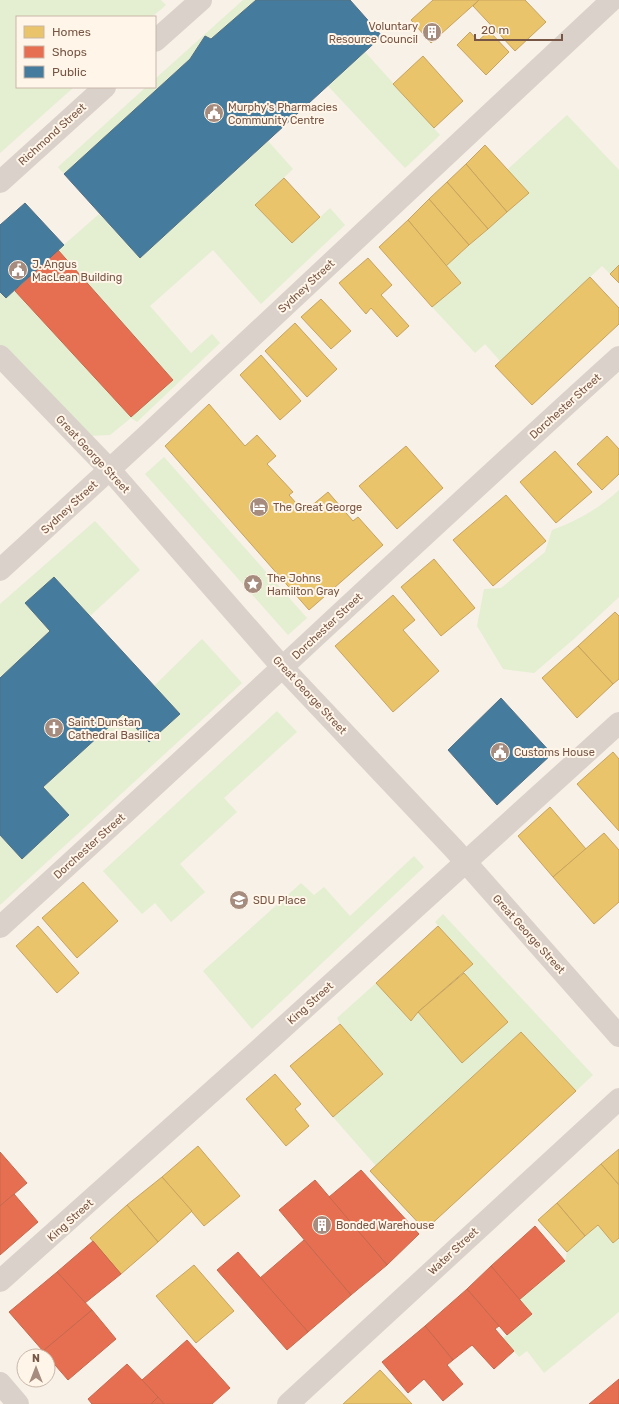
<svg xmlns="http://www.w3.org/2000/svg" width="619" height="1404" viewBox="0 0 619 1404" font-family="Rubik,sans-serif">
	<style>
		.green { fill: #e3efd0 }
		.homes { fill: #e9c46a; stroke: #c7a35f }
		.shops { fill: #e76f51; stroke: #c6684d }
		.public { fill: #457b9d; stroke: #547083 }
		.lines { fill: none; stroke-linecap: round; stroke-linejoin: round }
		.minor { stroke: #dad1cb; stroke-width: 22 }
		.labels { text-anchor: middle; stroke-width: 4; stroke-linejoin: round; paint-order: stroke }
		.poi-label { font-size: 11px; fill: #785645; stroke: #fff6e9; text-anchor: start }
		.street-label { font-size: 11px; fill: #785645; stroke: #fff6e9 }
	</style>
	<rect width="100%" height="100%" fill="#f8f1e7"/>
	<g class="green">
		<path d="M0,0h161l5,5 -14,12h-135v70h57l-74,66z"/>
		<path d="M243,0h13l-45,39 -6,-3 -15,23 -126,115 -6,-7 88,-80h9v-8z"/>
		<path d="M365,52l75,83 -35,33 -77,-82z"/>
		<path d="M567,115l52,55v95l-9,9 -8,-8 -102,95 -15,-17 -10,9 -43,-46 29,-24 -15,-17 83,-73 -22,-23z"/>
		<path d="M268,141l25,28 -38,36 37,38 38,-35 15,17 -84,79 -48,-54 -63,56 41,47 21,-19 8,9 -83,79 -6,-4 -21,17 -21,1 -89,-90v-54l6,6 9,-7 116,126 41,-38 -114,-129 41,-36 41,44z"/>
		<path d="M164,457l143,161 -19,17 -143,-161z"/>
		<path d="M619,490v107l-44,41 -41,35 -31,-4 -26,-43 7,-37 17,-1 44,-36 7,-22c25,-9 48,-22 67,-40z"/>
		<path d="M95,521l45,49 -50,46 -36,-39 -29,26 25,28 -50,47v-74z"/>
		<path d="M202,639l40,44 -242,222v-70l22,24 47,-44 -26,-28 111,-101z"/>
		<path d="M277,711l20,21 -73,66 13,14 -57,52 25,28 -34,30 -16,-19 -13,11 -39,-43z"/>
		<path d="M414,856l10,11 -172,162 -49,-58 98,-88 13,12 10,-8 26,29z"/>
		<path d="M443,914l150,161 -17,16 -55,-59 -145,134 -43,-49 50,-43 -43,-50 -3,-6 39,-35 35,37 7,-8 44,50 45,-40 -43,-49 9,-9 -38,-42z"/>
		<path d="M598,1225l15,18 6,-5v74l-75,61 -17,-22 -8,6 -16,-19 29,-24 -13,-14 46,-39 2,-9z"/>
	</g>
	<g class="homes">
		<path d="M433,0h46l-48,43 -20,-23z"/>
		<path d="M479,0h46l21,22 -31,29 -42,-45z"/>
		<path d="M489,31l20,21 -23,23 -29,-30 13,-13 8,9z"/>
		<path d="M423,56l40,45 -29,27 -41,-44z"/>
		<path d="M485,145l44,48 -22,19 -41,-48z"/>
		<path d="M466,164l41,48 -19,17 -41,-47z"/>
		<path d="M284,178l36,39 -28,26 -37,-38z"/>
		<path d="M447,182l41,47 -19,16 -40,-46z"/>
		<path d="M429,199l40,46 -23,21 -38,-46z"/>
		<path d="M408,220l53,63 -29,24 -53,-60z"/>
		<path d="M368,258l24,27 -11,10 28,31 -12,11 -26,-29 -5,6 -27,-31z"/>
		<path d="M619,265v18l-9,-9z"/>
		<path d="M590,277l29,31v16l-87,81 -37,-39z"/>
		<path d="M321,299l30,32 -20,18 -30,-32z"/>
		<path d="M295,323l42,46 -30,28 -42,-46z"/>
		<path d="M261,355l40,46 -21,19 -40,-45z"/>
		<path d="M209,404l36,42 12,-11 19,21 -9,8 26,28 -4,3 15,17 24,-20 25,29 5,-4 25,28 -74,65 -144,-164z"/>
		<path d="M607,436l12,13v25l-17,16 -25,-26z"/>
		<path d="M406,446l37,42 -46,41 -38,-43z"/>
		<path d="M555,451l37,41 -36,31 -36,-41z"/>
		<path d="M506,495l40,46 -53,45 -40,-46z"/>
		<path d="M434,559l41,49 -34,28 -40,-49z"/>
		<path d="M393,595l22,25 -12,10 36,41 -46,41 -58,-66z"/>
		<path d="M615,612l4,4v63l-6,5 -35,-38z"/>
		<path d="M578,646l35,38 -36,34 -35,-40z"/>
		<path d="M613,752l6,7v72l-42,-47z"/>
		<path d="M550,807l36,42 -33,28 -35,-41z"/>
		<path d="M604,833l15,17v52l-25,22 -41,-47z"/>
		<path d="M83,882l35,39 -41,37 -35,-40z"/>
		<path d="M38,926l41,47 -22,20 -41,-47z"/>
		<path d="M438,926l35,38 -55,48 -7,9 -35,-38z"/>
		<path d="M464,973l44,49 -46,41 -44,-51z"/>
		<path d="M340,1024l43,50 -50,43 -43,-51z"/>
		<path d="M521,1032l55,59 -151,139 -55,-59z"/>
		<path d="M275,1074l26,30 -6,5 14,17 -23,20 -40,-47z"/>
		<path d="M198,1146l42,50 -36,30 -42,-49z"/>
		<path d="M619,1149v36l-18,-21z"/>
		<path d="M601,1164l18,21v53l-6,5 -15,-18 -13,11 -28,-33z"/>
		<path d="M162,1177l30,34 -34,31 -31,-37z"/>
		<path d="M557,1203l28,33 -18,16 -29,-32z"/>
		<path d="M127,1205l31,37 -37,32 -31,-36z"/>
		<path d="M194,1265l40,46 -38,32 -40,-47z"/>
		<path d="M380,1370l32,34h-69z"/>
	</g>
	<g class="shops">
		<path d="M58,250l115,130 -42,37 -116,-126z"/>
		<path d="M0,1152l27,31 -27,23z"/>
		<path d="M361,1170l58,64 -32,31 -58,-68z"/>
		<path d="M315,1180l72,85 -36,30 -72,-85z"/>
		<path d="M14,1194l24,28 -38,33v-49z"/>
		<path d="M535,1226l30,35 -46,39 -28,-34z"/>
		<path d="M304,1240l47,55 -43,37 -48,-54z"/>
		<path d="M93,1241l28,33 -36,29 -28,-31z"/>
		<path d="M238,1252l70,80 -21,18 -70,-80z"/>
		<path d="M491,1266l41,48 -25,21 -40,-46z"/>
		<path d="M57,1272l35,38 -49,41 -34,-39z"/>
		<path d="M467,1289l32,37 -4,3 19,22 -20,18 -22,-24 -19,15 -28,-34z"/>
		<path d="M92,1310l24,29 -48,41 -25,-29z"/>
		<path d="M425,1326l28,34 -6,5 16,19 -20,17 -19,-22 -16,14 -26,-31z"/>
		<path d="M187,1340l43,48 -18,16h-48l-22,-24z"/>
		<path d="M127,1364l31,33 -7,7h-59l-4,-5z"/>
		<path d="M619,1379v25h-30z"/>
		<path d="M158,1397l6,7h-13z"/>
	</g>
	<g class="public">
		<path d="M256,0h94l32,36 -242,222 -76,-84 126,-115 15,-23 6,3z"/>
		<path d="M25,203l39,42 -58,53 -6,-6v-67z"/>
		<path d="M54,577l126,137 -31,28 -26,-28 -80,73 26,28 -47,44 -22,-24v-157l50,-47 -25,-28z"/>
		<path d="M501,698l51,56 -55,51 -49,-55z"/>
	</g>
	<g class="lines">
		<g class="minor">
			<path d="M155,41l46,-41"/>
			<path d="M0,182l105,-95"/>
			<path d="M0,356l110,114 173,198 171,181 165,187"/>
			<path d="M0,570l146,-134 466,-436"/>
			<path d="M0,927c208,-188 411,-382 619,-570"/>
			<path d="M0,1281l264,-236 355,-322"/>
			<path d="M0,1383l18,21"/>
			<path d="M288,1404l331,-305"/>
		</g>
	</g>
	<defs>
		<g id="building-disc" transform="scale(1)"><circle r="9.5" fill="#a58c7e" stroke="#fff6e9"/><path d="M-4-6H4V6H1V3H-1V6H-4ZM-2.5-4.3h1.7v1.8h-1.7ZM.8-4.3h1.7v1.8H.8ZM-2.5-1h1.7V.8h-1.7ZM.8-1h1.7V.8H.8Z" fill="#fff"/></g>
		<g id="civic-disc" transform="scale(1)"><circle r="9.5" fill="#a58c7e" stroke="#fff6e9"/><path d="M-.6-6.5H3V-4.5H.6V-3L4-1V1h2V6H-6V1h2V-1L-.6-3ZM-1.2 2.5V6h2.4V2.5Z" fill="#fff"/></g>
		<g id="hotel-disc" transform="scale(1)"><circle r="9.5" fill="#a58c7e" stroke="#fff6e9"/><path d="M-6-4.5h1.5V1H6V5H4.5V3h-9V5H-6ZM-4 0a1.8 1.8 0 1 1 3.6 0ZM.5 0V-2.5h3Q6-2.5 6 0Z" fill="#fff"/></g>
		<g id="sight-disc" transform="scale(1)"><circle r="9.5" fill="#a58c7e" stroke="#fff6e9"/><path d="M0-6L1.8-2.2L6-1.7L2.9 1.2L3.7 5.4L0 3.3L-3.7 5.4L-2.9 1.2L-6-1.7L-1.8-2.2Z" fill="#fff"/></g>
		<g id="church-disc" transform="scale(1)"><circle r="9.5" fill="#a58c7e" stroke="#fff6e9"/><path d="M-1.2-6h2.4v3.5h3.3v2.4h-3.3V6h-2.4V-.1h-3.3v-2.4h3.3Z" fill="#fff"/></g>
		<g id="university-disc" transform="scale(1)"><circle r="9.5" fill="#a58c7e" stroke="#fff6e9"/><path d="M0-5L7-2L0 1L-7-2ZM-4 1L0 2.5L4 1V4Q0 6-4 4Z" fill="#fff"/></g>
	</defs>
	<g fill-rule="evenodd">
		<use href="#building-disc" x="432" y="32"/>
		<use href="#civic-disc" x="214" y="113"/>
		<use href="#civic-disc" x="18" y="270"/>
		<use href="#hotel-disc" x="259" y="507"/>
		<use href="#sight-disc" x="253" y="584"/>
		<use href="#church-disc" x="54" y="728"/>
		<use href="#civic-disc" x="500" y="752"/>
		<use href="#university-disc" x="239" y="900"/>
		<use href="#building-disc" x="322" y="1225"/>
	</g>
	<g class="labels">
		<g class="poi-label">
			<text x="418" y="30" text-anchor="end">Voluntary<tspan x="418" dy="13">Resource Council</tspan></text>
			<text x="228" y="111">Murphy's Pharmacies<tspan x="228" dy="13">Community Centre</tspan></text>
			<text x="32" y="268">J. Angus<tspan x="32" dy="13">MacLean Building</tspan></text>
			<text x="273" y="511">The Great George</text>
			<text x="267" y="582">The Johns<tspan x="267" dy="13">Hamilton Gray</tspan></text>
			<text x="68" y="726">Saint Dunstan<tspan x="68" dy="13">Cathedral Basilica</tspan></text>
			<text x="514" y="756">Customs House</text>
			<text x="253" y="904">SDU Place</text>
			<text x="336" y="1229">Bonded Warehouse</text>
		</g>
		<g class="street-label">
			<text transform="translate(52 134) rotate(-42)" y="4">Richmond Street</text>
			<text transform="translate(306 286) rotate(-43)" y="4">Sydney Street</text>
			<text transform="translate(565 406) rotate(-42)" y="4">Dorchester Street</text>
			<text transform="translate(93 454) rotate(47)" y="4">Great George Street</text>
			<text transform="translate(69 507) rotate(-43)" y="4">Sydney Street</text>
			<text transform="translate(327 626) rotate(-43)" y="4">Dorchester Street</text>
			<text transform="translate(310 695) rotate(47)" y="4">Great George Street</text>
			<text transform="translate(89 846) rotate(-42)" y="4">Dorchester Street</text>
			<text transform="translate(529 934) rotate(48)" y="4">Great George Street</text>
			<text transform="translate(310 1003) rotate(-42)" y="4">King Street</text>
			<text transform="translate(70 1220) rotate(-42)" y="4">King Street</text>
			<text transform="translate(453 1251) rotate(-43)" y="4">Water Street</text>
		</g>
	</g>
	<rect x="16" y="16" width="140" height="72" fill="#fff6e9" stroke="#c9b6a7"/>
	<rect x="24" y="26" width="20" height="12" fill="#e9c46a" stroke="#c9b6a7"/>
	<text x="52" y="36" font-size="12" fill="#785645">Homes</text>
	<rect x="24" y="46" width="20" height="12" fill="#e76f51" stroke="#c9b6a7"/>
	<text x="52" y="56" font-size="12" fill="#785645">Shops</text>
	<rect x="24" y="66" width="20" height="12" fill="#457b9d" stroke="#c9b6a7"/>
	<text x="52" y="76" font-size="12" fill="#785645">Public</text>
	<g transform="translate(36 1368)"><circle r="19" fill="#fff6e9" stroke="#c9b6a7"/>
	<path d="M0-3L7 15L0 10L-7 15Z" fill="#a58c7e"/>
	<text y="-6" font-size="11" font-weight="bold" text-anchor="middle" fill="#785645">N</text>
	</g>
	<path d="M475 34v6h87v-6" fill="none" stroke="#785645" stroke-width="2"/>
	<text x="481" y="34" font-size="12" fill="#785645" stroke="#fff6e9" stroke-width="3" paint-order="stroke">20 m</text>
</svg>
